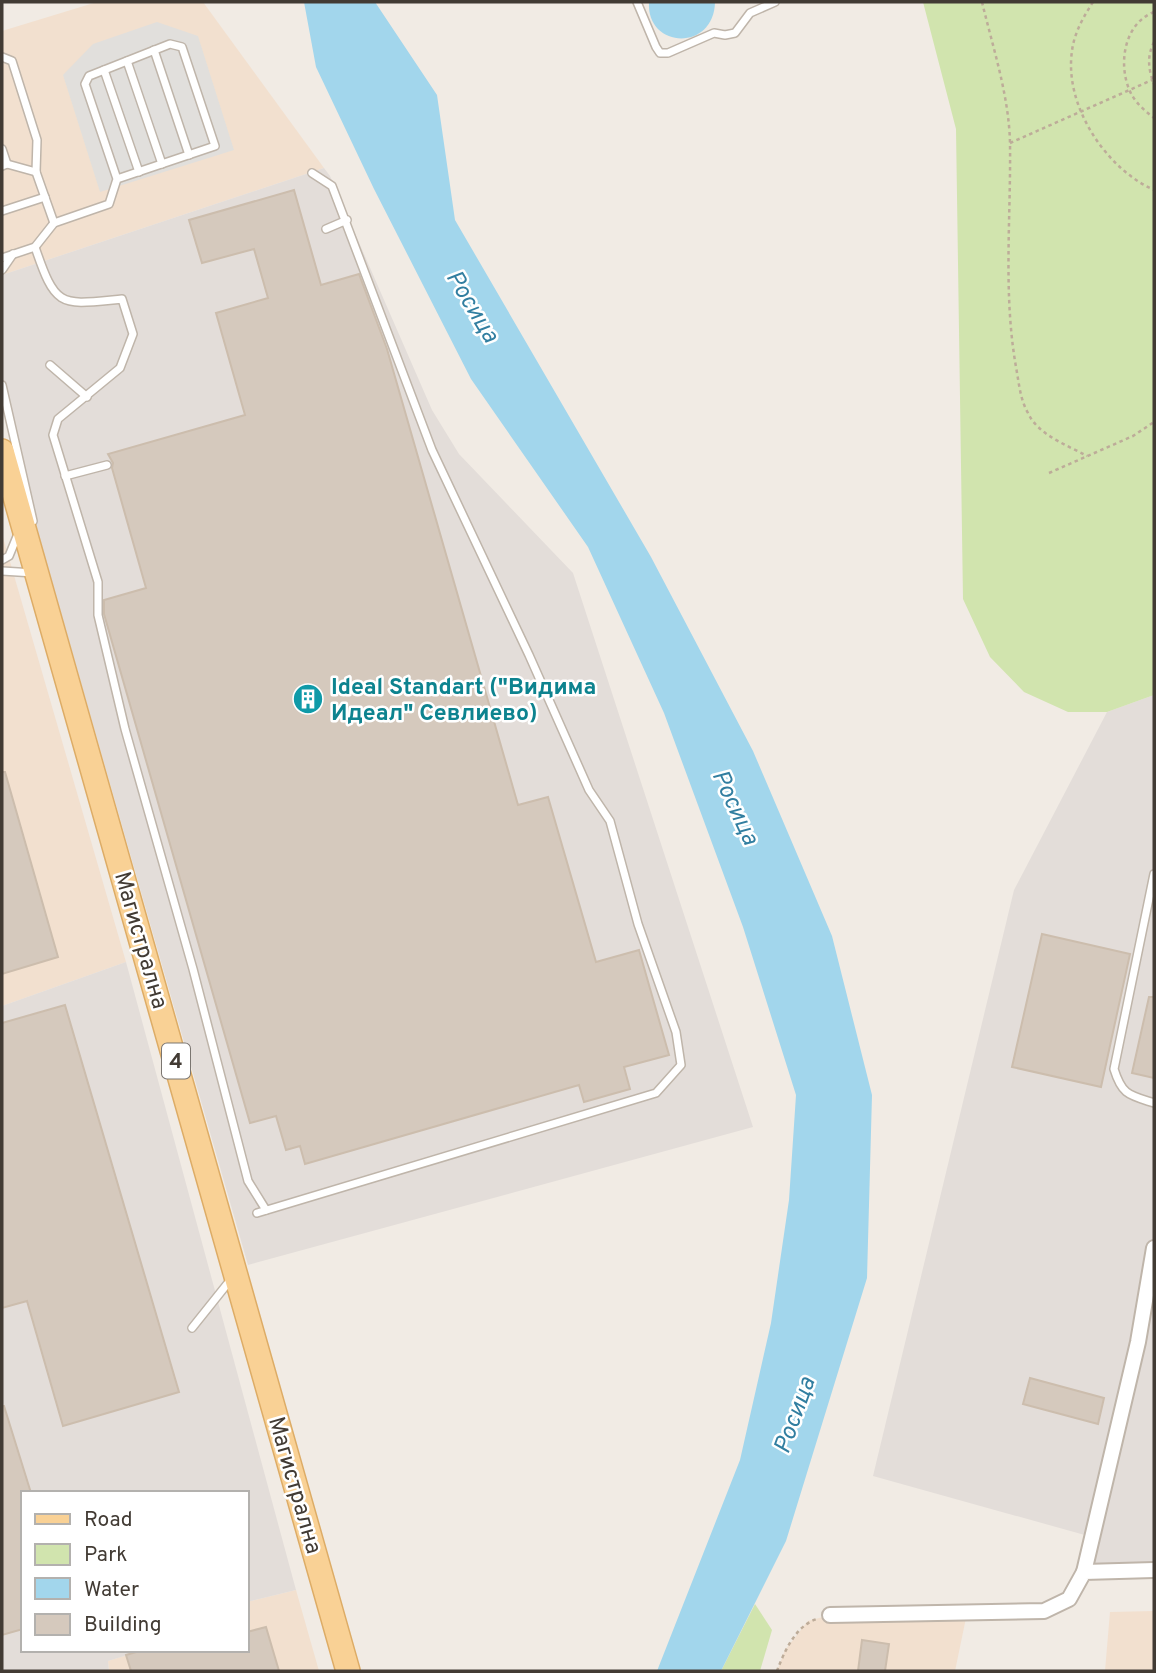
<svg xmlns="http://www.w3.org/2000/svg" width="1156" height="1673" viewBox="0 0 1156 1673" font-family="Overpass,sans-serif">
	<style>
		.commercial { fill: #f2e0cf }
		.industrial { fill: #e3ddd9 }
		.green { fill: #d1e4ae }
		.parking { fill: #e1dfdc }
		.water { fill: #a2d6ec }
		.building { fill: #d5c9bd; stroke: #ccbdad; stroke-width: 2 }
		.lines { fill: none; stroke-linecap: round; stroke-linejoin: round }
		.lane-casing { stroke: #bfb5aa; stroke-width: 10 }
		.street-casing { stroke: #bfb5aa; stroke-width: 18 }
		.primary-casing { stroke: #ddac66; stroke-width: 26 }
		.path { stroke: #bdac99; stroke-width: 2.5; stroke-dasharray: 3.5 3.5; stroke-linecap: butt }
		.lane { stroke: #fff; stroke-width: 7 }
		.street { stroke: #fff; stroke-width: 14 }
		.primary { stroke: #f9d195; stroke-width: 23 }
		.labels { text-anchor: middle; stroke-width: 5; stroke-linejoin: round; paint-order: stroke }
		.shield { fill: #fff; stroke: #7b7671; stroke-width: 2 }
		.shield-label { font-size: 21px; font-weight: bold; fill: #423b34 }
		.culture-label { font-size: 23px; font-weight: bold; fill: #0d838f; stroke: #fff; text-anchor: start }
		.street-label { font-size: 23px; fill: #423b34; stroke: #fff }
		.water-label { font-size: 24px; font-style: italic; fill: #317ea0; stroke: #fff }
	</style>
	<rect width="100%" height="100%" fill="#f1ebe4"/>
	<g class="commercial">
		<path d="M97,2h106l121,166 -322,107v-244z"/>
		<path d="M2,534l124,428 -124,44z"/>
		<path d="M296,1590l23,81h-210l-1,-10 35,-11h104v-48z"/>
		<path d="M1154,1611v60h-49l5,-59z"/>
		<path d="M967,1613l-12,58h-178l8,-21 23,-29 22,-6z"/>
	</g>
	<g class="industrial">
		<path d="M324,168l6,8 102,234 27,44 114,119 180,554 -505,138 -246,-858v-132z"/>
		<path d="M1154,695v875l-70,2 8,-35 -219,-61 141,-586 93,-178z"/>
		<path d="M126,962l170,628 -49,12v-109h-224v157h121l-36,11 1,10h-107v-665z"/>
	</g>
	<g class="green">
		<path d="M923,2h231v693l-47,17h-39l-44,-20 -34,-35 -27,-58 -7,-470z"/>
		<path d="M755,1604l17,26 -12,41h-39z"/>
	</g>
	<path class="parking" d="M157,22l41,14 36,114 -134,42 -37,-117 30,-31z"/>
	<g class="water">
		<path d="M304,2h71l62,93 18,125 196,337 102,194 79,185 40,159 -5,183 -81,263 -65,130h-64l83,-211 31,-137 18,-123 7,-105 -53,-168 -79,-214 -76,-166 -117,-168 -97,-190 -58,-122z"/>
		<path d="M649,2h66c-1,50 -69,47 -66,0z"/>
	</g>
	<g class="building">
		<path d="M294,190l27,95 38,-11 28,75 131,456 30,-8 48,165 43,-12 30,105 -45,12 6,22 -46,13 -5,-17 -274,79 -5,-18 -14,4 -10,-34 -26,7 -146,-509v-14l42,-12 -34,-120 1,-5 -5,-9 137,-39 -29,-102 52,-15 -14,-49 -52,14 -13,-43z"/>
		<path d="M2,772h3l53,185 -56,17z"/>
		<path d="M1042,934l88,20 -29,133 -89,-20z"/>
		<path d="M1149,997h5v81l-22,-5z"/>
		<path d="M65,1005l114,387 -116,34 -36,-125 -25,7v-285z"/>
		<path d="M1030,1378l74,20 -6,26 -75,-20z"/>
		<path d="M2,1406h2l27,87h-8v136l-21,6z"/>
		<path d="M266,1627l13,44h-148l-5,-16 17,-5h104v-18z"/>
		<path d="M862,1640l27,4 -4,27h-27z"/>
	</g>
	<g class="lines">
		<g class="lane-casing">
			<g id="lane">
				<path d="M637,2l19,45 4,6h8l46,-20 11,2 10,-2 15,-20 25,-11"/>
				<path d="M154,50l35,105"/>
				<path d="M2,57l10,4 25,79 -1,32 18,51"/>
				<path d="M127,61l35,103"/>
				<path d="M104,70l35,102"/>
				<path d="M2,149l5,15"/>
				<path d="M2,166l5,-2 29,8"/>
				<path d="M2,211l43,-14"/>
				<path d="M326,229l21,-9"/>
				<path d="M35,247c21,62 25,58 87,52l11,35 -13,34 -62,51 -5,16 45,147v33l27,114 68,240 55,212 18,29"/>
				<path d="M2,258l33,-11 19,-24 55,-19 8,-25 -32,-95 4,-8 81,-32 12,3 33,99 -98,33"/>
				<path d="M2,270l11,-16"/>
				<path d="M50,365l37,32"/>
				<path d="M2,385l31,136"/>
				<path d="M65,476l42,-11"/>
				<path d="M2,560l7,-4 9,-22"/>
				<path d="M2,571l32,2"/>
				<path d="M1154,874l-40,195c8,26 15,26 40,34"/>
				<path d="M257,1213l399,-120 25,-28 -5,-33 -38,-108 -28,-103 -21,-31 -60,-135 -97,-205 -100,-264 -20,-13"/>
				<path d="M192,1328l40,-50"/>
			</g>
		</g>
		<g class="street-casing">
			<g id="street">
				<path d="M1084,1572l54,-230 16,-94"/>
				<path d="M830,1615l214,-4 25,-12 15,-27 70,-2"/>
			</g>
		</g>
		<g class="primary-casing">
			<path id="primary" d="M2,451l346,1220"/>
		</g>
		<g class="path">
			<path d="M982,2c11,46 27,94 28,141 1,75 -7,150 6,224 3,16 4,32 12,46 10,22 39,32 59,43"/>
			<path d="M1093,2c-9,14 -19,31 -21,49 -8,54 33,117 82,139"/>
			<path d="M1154,12c-29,11 -36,50 -25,77 5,13 15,21 25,29"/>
			<path d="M1154,42c-7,14 -6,27 0,42"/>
			<path d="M1010,143l142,-63"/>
			<path d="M1049,473l84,-37 21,-14"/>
			<path d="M777,1671c7,-19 19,-46 40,-52"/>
		</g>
		<use href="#lane" class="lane"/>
		<use href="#street" class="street"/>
		<use href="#primary" class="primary"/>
	</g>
	<defs>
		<g id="building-disc" transform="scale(1.575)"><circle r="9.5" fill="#0f9aa8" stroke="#fff"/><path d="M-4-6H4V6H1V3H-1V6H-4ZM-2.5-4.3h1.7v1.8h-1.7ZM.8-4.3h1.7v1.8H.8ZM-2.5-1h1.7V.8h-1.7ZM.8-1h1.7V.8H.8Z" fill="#fff"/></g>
	</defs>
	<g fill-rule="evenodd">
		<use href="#building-disc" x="308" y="699"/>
	</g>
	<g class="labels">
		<rect class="shield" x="162" y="1043.5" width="28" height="35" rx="5"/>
		<g class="shield-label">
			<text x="176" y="1068">4</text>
		</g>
		<g class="culture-label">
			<text x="331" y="694">Ideal Standart ("Видима<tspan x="331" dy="26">Идеал" Севлиево)</tspan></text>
		</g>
		<g class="street-label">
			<text transform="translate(142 940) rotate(74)" y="8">Магистрална</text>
			<text transform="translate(296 1485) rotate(74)" y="8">Магистрална</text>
		</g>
		<g class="water-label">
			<text transform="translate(473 306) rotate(59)" y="8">Росица</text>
			<text transform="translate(736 807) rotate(65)" y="8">Росица</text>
			<text transform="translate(794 1415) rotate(-70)" y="8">Росица</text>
		</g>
	</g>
	<rect width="1156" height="1673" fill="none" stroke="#423b34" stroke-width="7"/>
	<rect x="21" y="1491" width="228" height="161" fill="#ffffff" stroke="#b3b1ae" stroke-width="2"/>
	<rect x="35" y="1514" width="35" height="10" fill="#f9d195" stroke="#b3b1ae" stroke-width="2"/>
	<text x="84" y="1526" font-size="21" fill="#423b34">Road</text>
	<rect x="35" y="1544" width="35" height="21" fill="#d1e4ae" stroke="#b3b1ae" stroke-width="2"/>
	<text x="84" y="1561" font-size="21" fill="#423b34">Park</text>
	<rect x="35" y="1578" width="35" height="21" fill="#a2d6ec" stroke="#b3b1ae" stroke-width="2"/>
	<text x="84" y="1596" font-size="21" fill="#423b34">Water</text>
	<rect x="35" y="1614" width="35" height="21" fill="#d5c9bd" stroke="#b3b1ae" stroke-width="2"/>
	<text x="84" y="1631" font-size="21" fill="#423b34">Building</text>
</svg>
